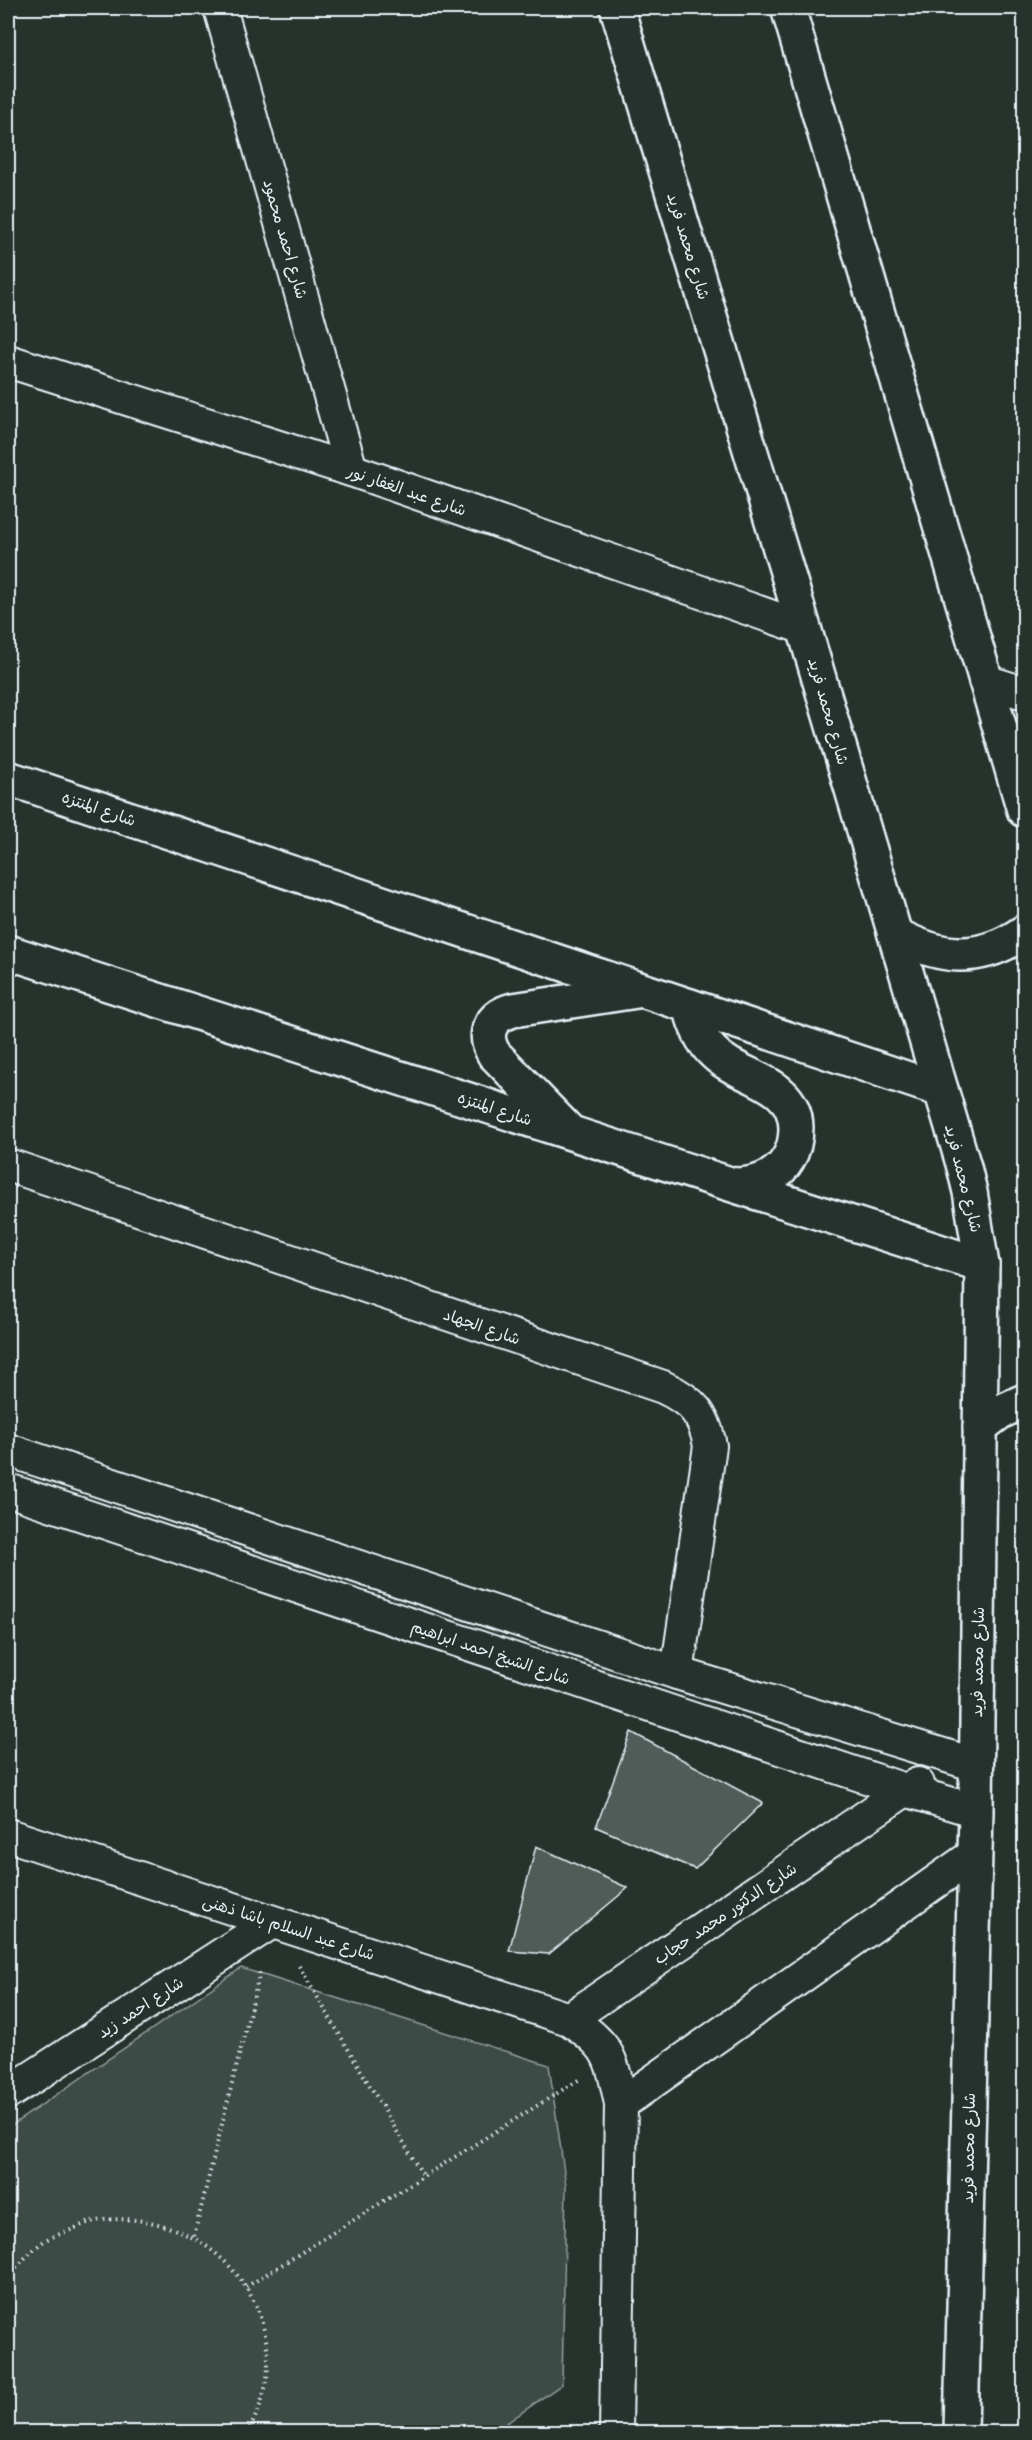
<svg xmlns="http://www.w3.org/2000/svg" width="1032" height="2440" viewBox="0 0 1032 2440" font-family="'Playpen Sans','Playpen Sans Arabic',sans-serif">
	<style>
		.green { fill: #3e4b47; stroke: #939ea0; stroke-width: 1.5 }
		.building { fill: #505c59; stroke: #e8f1f8; stroke-width: 1.5 }
		.lines { fill: none; stroke-linecap: round; stroke-linejoin: round }
		.street-casing { stroke: #e8f1f8; stroke-width: 36 }
		.secondary-casing { stroke: #e8f1f8; stroke-width: 38 }
		.path { stroke: #e8f1f8; stroke-width: 4; stroke-dasharray: 1.5 4.5; stroke-linecap: butt }
		.street { stroke: #26332d; stroke-width: 32 }
		.secondary { stroke: #26332d; stroke-width: 33 }
		.labels { text-anchor: middle; stroke-width: 4.5; stroke-linejoin: round; paint-order: stroke }
		.street-label { font-size: 16px; fill: #e8f1f8; stroke: #26332d }
	</style>
	<rect width="100%" height="100%" fill="#26332d"/>
	<filter id="ink" filterUnits="userSpaceOnUse"><feTurbulence type="fractalNoise" baseFrequency=".0167" numOctaves="2"/><feDisplacementMap in="SourceGraphic" scale="12" xChannelSelector="R" yChannelSelector="G"/><feConvolveMatrix kernelMatrix="1 2 1 2 8 2 1 2 1" color-interpolation-filters="sRGB"/></filter>
	<g filter="url(#ink)">
		<path class="green" d="M241,1968l308,97 17,121 -4,198 -68,48h-486v-304z"/>
		<g class="building">
			<path d="M631,1732l132,71 -68,66 -99,-42z"/>
			<path d="M536,1846l92,42 -79,66 -40,-3z"/>
		</g>
		<g class="lines">
			<g class="street-casing">
				<g id="street">
					<path d="M220,8l131,462"/>
					<path d="M8,361l343,109 453,158"/>
					<path d="M985,681l39,12"/>
					<path d="M8,1165l655,222c30,14 41,27 47,59l-33,227"/>
					<path d="M8,1450l669,223 299,92"/>
					<path d="M8,1490l897,300 71,21"/>
					<path d="M8,1835l561,184c42,28 42,38 52,85l-5,328"/>
					<path d="M569,2019l336,-229 13,-6"/>
					<path d="M8,2093l264,-171"/>
					<path d="M621,2104l354,-250"/>
				</g>
			</g>
			<g class="secondary-casing">
				<g id="secondary">
					<path d="M617,8l187,620 160,539 6,25 12,73 -6,546 -15,621"/>
					<path d="M788,8l236,802"/>
					<path d="M8,778l933,312"/>
					<path d="M895,934c45,25 85,29 129,-2"/>
					<path d="M8,952l974,313"/>
					<path d="M690,1006c4,17 10,33 22,45 27,29 83,28 84,77 0,11 -2,21 -8,31 -12,20 -32,26 -54,26"/>
					<path d="M568,1130l-74,-76c-12,-20 -4,-38 19,-44l124,-19"/>
					<path d="M980,1427l20,-15 24,-11"/>
				</g>
			</g>
			<g class="path">
				<path d="M299,1966l125,211"/>
				<path d="M194,2236l66,-264"/>
				<path d="M8,2276c11,-12 23,-25 36,-35 8,-5 20,-8 29,-12 7,-3 15,-7 22,-8 90,-14 175,52 173,147 -1,22 -10,45 -20,64"/>
				<path d="M246,2287l334,-208"/>
			</g>
			<use href="#street" class="street"/>
			<use href="#secondary" class="secondary"/>
		</g>
	</g>
	<g class="labels">
		<g class="street-label">
			<text transform="translate(286 239) rotate(74)" y="6">شارع احمد محمود</text>
			<text transform="translate(689 246) rotate(73)" y="6">شارع محمد فريد</text>
			<text transform="translate(407 490) rotate(19)" y="6">شارع عبد الغفار نور</text>
			<text transform="translate(829 711) rotate(74)" y="6">شارع محمد فريد</text>
			<text transform="translate(99 808) rotate(19)" y="6">شارع المنتزه</text>
			<text transform="translate(495 1108) rotate(18)" y="6">شارع المنتزه</text>
			<text transform="translate(964 1178) rotate(76)" y="6">شارع محمد فريد</text>
			<text transform="translate(482 1326) rotate(19)" y="6">شارع الجهاد</text>
			<text transform="translate(491 1652) rotate(19)" y="6">شارع الشيخ احمد ابراهيم</text>
			<text transform="translate(977 1662) rotate(-89)" y="6">شارع محمد فريد</text>
			<text transform="translate(725 1913) rotate(-34)" y="6">شارع الدكتور محمد حجاب</text>
			<text transform="translate(289 1927) rotate(18)" y="6">شارع عبد السلام باشا ذهنى</text>
			<text transform="translate(140 2007) rotate(-33)" y="6">شارع احمد زيد</text>
			<text transform="translate(968 2148) rotate(-89)" y="6">شارع محمد فريد</text>
		</g>
	</g>
	<rect width="1032" height="2440" fill="none" stroke="#26332d" stroke-width="30"/>
	<rect x="15" y="15" width="1002" height="2410" fill="none" stroke="#e8f1f8" stroke-width="2" filter="url(#ink)"/>
</svg>
